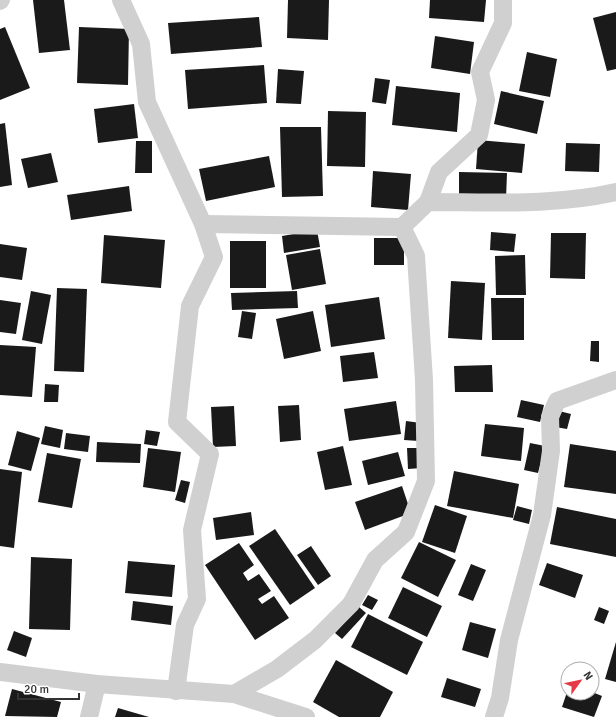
<svg xmlns="http://www.w3.org/2000/svg" width="616" height="717" viewBox="0 0 616 717" font-family="Signika,sans-serif">
	<style>
		.building { fill: #1a1a1a }
		.lines { fill: none; stroke-linecap: round; stroke-linejoin: round }
		.minor { stroke: #d0d0d0; stroke-width: 18 }
	</style>
	<rect width="100%" height="100%" fill="#fff"/>
	<g class="building">
		<path d="M33,0h31l6,50 -31,3z"/>
		<path d="M288,0h41l-1,40 -41,-2z"/>
		<path d="M430,0h56l-2,22 -55,-4z"/>
		<path d="M616,12v57l-9,2 -14,-53z"/>
		<path d="M259,17l3,30 -91,7 -3,-31z"/>
		<path d="M5,27l25,61 -30,12v-71z"/>
		<path d="M79,27l50,2 -1,56 -51,-2z"/>
		<path d="M435,36l39,6 -4,32 -39,-6z"/>
		<path d="M527,52l30,7 -7,38 -31,-6z"/>
		<path d="M264,65l3,38 -79,6 -3,-39z"/>
		<path d="M278,69l26,2 -3,33 -25,-1z"/>
		<path d="M375,78l15,2 -4,24 -14,-2z"/>
		<path d="M396,86l64,7 -3,39 -65,-7z"/>
		<path d="M501,91l43,10 -7,33 -43,-10z"/>
		<path d="M134,104l4,34 -40,5 -4,-34z"/>
		<path d="M328,111l38,1 -1,55 -38,-1z"/>
		<path d="M5,123l7,62 -12,2v-63z"/>
		<path d="M280,127h41l2,69 -41,1z"/>
		<path d="M478,140l47,4 -3,29 -46,-4z"/>
		<path d="M136,141h16v32h-17z"/>
		<path d="M566,143l34,1 -1,28 -34,-1z"/>
		<path d="M51,153l7,29 -30,6 -7,-29z"/>
		<path d="M269,156l6,31 -69,14 -7,-32z"/>
		<path d="M373,171l38,3 -3,36 -37,-3z"/>
		<path d="M459,172l48,1 -1,26 -47,-2z"/>
		<path d="M129,186l3,25 -61,9 -4,-25z"/>
		<path d="M317,230l3,17 -36,6 -2,-17z"/>
		<path d="M491,232l25,2 -2,18 -24,-2z"/>
		<path d="M551,233h35l-1,46 -35,-1z"/>
		<path d="M104,235l61,5 -4,48 -60,-5z"/>
		<rect x="374" y="238" width="30" height="27"/>
		<rect x="230" y="241" width="36" height="47"/>
		<path d="M0,244l27,4 -5,32 -22,-3z"/>
		<path d="M320,249l6,35 -34,6 -6,-35z"/>
		<path d="M525,255l1,40h-30l-1,-39z"/>
		<path d="M451,281l34,2 -3,57 -34,-2z"/>
		<path d="M57,288l30,1 -3,83 -30,-1z"/>
		<path d="M31,291l20,4 -9,49 -20,-4z"/>
		<path d="M297,291l1,17 -66,2 -1,-17z"/>
		<path d="M379,297l6,42 -54,8 -6,-42z"/>
		<path d="M491,298h33v42h-32z"/>
		<path d="M0,300l21,3 -5,31 -16,-2z"/>
		<path d="M242,311l14,2 -4,26 -14,-2z"/>
		<path d="M313,311l8,40 -37,8 -8,-40z"/>
		<path d="M591,341h8v21l-9,-1z"/>
		<path d="M0,345l36,2 -4,50 -32,-2z"/>
		<path d="M374,352l4,26 -35,4 -3,-26z"/>
		<path d="M492,365l1,27h-38l-1,-26z"/>
		<path d="M45,384l14,1 -1,17h-14z"/>
		<path d="M521,400l23,5 -4,17 -23,-5z"/>
		<path d="M396,401l5,33 -52,7 -5,-32z"/>
		<path d="M299,405l2,35 -21,2 -2,-36z"/>
		<path d="M234,406l2,40 -23,1 -2,-40z"/>
		<path d="M559,411l12,3 -4,15 -12,-2z"/>
		<path d="M406,421l15,2 -2,18 -15,-1z"/>
		<path d="M485,424l39,4 -3,33 -40,-5z"/>
		<path d="M45,426l18,4 -3,18 -19,-4z"/>
		<path d="M146,430l14,2 -3,14 -13,-2z"/>
		<path d="M17,431l23,7 -9,33 -23,-6z"/>
		<path d="M66,433l24,3 -2,16 -24,-3z"/>
		<path d="M97,442l44,2 -1,19 -44,-1z"/>
		<path d="M530,443l15,3 -7,27 -14,-3z"/>
		<path d="M570,444l46,7v43l-52,-7z"/>
		<path d="M343,446l9,39 -27,5 -8,-38z"/>
		<path d="M148,448l33,4 -6,40 -32,-5z"/>
		<path d="M407,448h14l1,20 -14,1z"/>
		<path d="M398,452l7,24 -37,9 -6,-24z"/>
		<path d="M47,453l34,6 -9,49 -34,-6z"/>
		<path d="M0,469l22,3 -8,76 -14,-2z"/>
		<path d="M454,471l65,13 -6,34 -66,-12z"/>
		<path d="M181,480l9,2 -5,21 -10,-3z"/>
		<path d="M402,486l9,27 -46,17 -10,-28z"/>
		<path d="M435,505l32,11 -12,37 -33,-11z"/>
		<path d="M517,506l15,4 -3,14 -16,-4z"/>
		<path d="M557,507l59,12v38l-66,-13z"/>
		<path d="M251,512l3,23 -38,5 -3,-22z"/>
		<path d="M275,529l40,59 -25,17 -41,-59z"/>
		<path d="M419,542l37,18 -18,37 -37,-19z"/>
		<path d="M239,543l15,22 -11,8 5,8 11,-7 12,17 -13,8 4,5 12,-8 15,22 -34,22 -50,-75z"/>
		<path d="M311,546l20,30 -13,9 -21,-30z"/>
		<path d="M31,557l41,2 -2,71 -41,-1z"/>
		<path d="M128,561l47,4 -3,32 -47,-4z"/>
		<path d="M547,563l36,12 -8,23 -36,-13z"/>
		<path d="M471,564l15,6 -13,31 -15,-6z"/>
		<path d="M403,587l39,19 -15,31 -39,-19z"/>
		<path d="M368,595l10,5 -6,10 -10,-5z"/>
		<path d="M133,601l40,5 -2,19 -40,-5z"/>
		<path d="M359,607l7,6 -24,26 -7,-6z"/>
		<path d="M599,607l10,4 -5,13 -10,-4z"/>
		<path d="M368,614l55,28 -16,33 -56,-28z"/>
		<path d="M470,622l26,7 -8,29 -26,-8z"/>
		<path d="M14,631l18,7 -6,19 -19,-7z"/>
		<path d="M616,642v40l-11,-3z"/>
		<path d="M336,660l57,32 -13,25h-41l-26,-15z"/>
		<path d="M447,678l34,11 -6,18 -34,-10z"/>
		<path d="M12,689l49,13 -4,15 -52,-1z"/>
		<path d="M568,689v4l24,-1 10,4 -8,21 -32,-10z"/>
		<path d="M118,708l31,9h-34z"/>
	</g>
	<g class="lines">
		<g class="minor">
			<path d="M121,0l20,44 6,58 56,122 11,33 -24,49 -13,116 33,32 -18,76 5,69 -12,26 -9,66"/>
			<path d="M0,1l1,-1"/>
			<path d="M428,202l11,-30 40,-37 7,-35 -6,-28 23,-49v-23"/>
			<path d="M203,224l199,3 26,-25c62,0 127,4 188,-10"/>
			<path d="M0,672l97,12 137,10 72,23"/>
			<path d="M234,694l43,-25 38,-29 36,-36 24,-44 31,-28 20,-51 -2,-101 -8,-124 -14,-29"/>
			<path d="M89,717l8,-33"/>
			<path d="M494,717l6,-19 9,-58 33,-125 9,-64 -1,-34 7,-16 59,-21"/>
		</g>
	</g>
	<g transform="translate(580 681) rotate(57)"><circle r="19" fill="#ffffff" stroke="#adadad"/>
	<path d="M0-3L7 15L0 10L-7 15Z" fill="#e63946"/>
	<text y="-6" font-size="11" font-weight="bold" text-anchor="middle" fill="#333333">N</text>
	</g>
	<path d="M18 693v6h61v-6" fill="none" stroke="#333333" stroke-width="2"/>
	<text x="24" y="693" font-size="12" fill="#333333" stroke="#ffffff" stroke-width="3" paint-order="stroke">20 m</text>
</svg>
